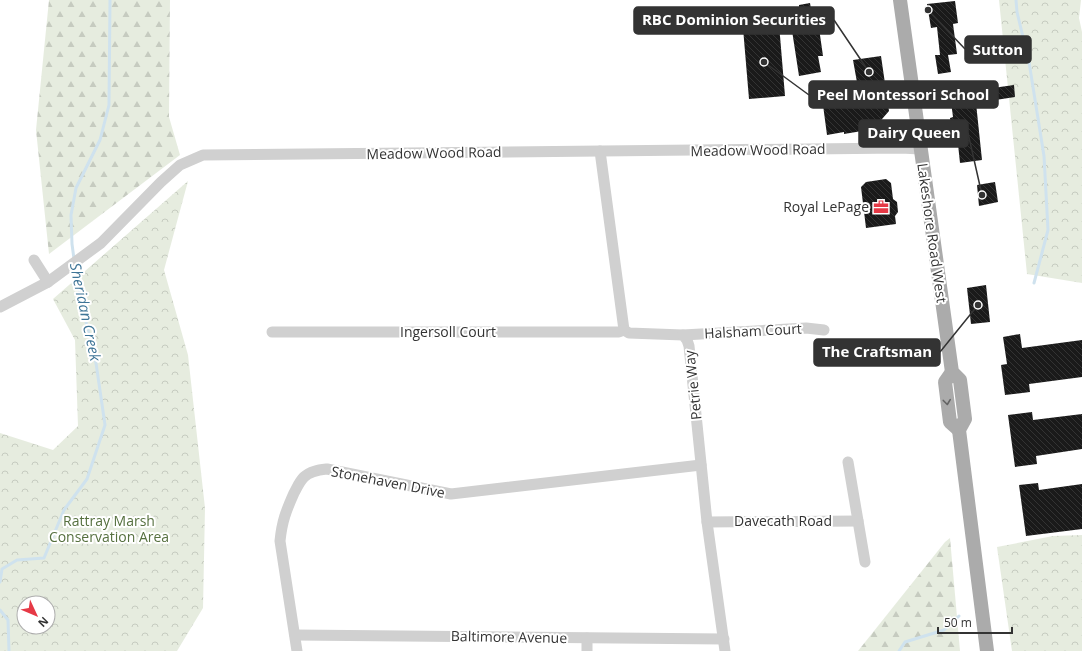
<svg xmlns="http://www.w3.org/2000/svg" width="1082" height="651" viewBox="0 0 1082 651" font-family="'Open Sans',sans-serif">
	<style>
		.forest { fill: url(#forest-firs) }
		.park { fill: url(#park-crowns); fill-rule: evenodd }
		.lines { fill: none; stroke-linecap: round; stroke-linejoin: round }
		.stream { stroke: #cfe2ee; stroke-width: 3 }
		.building { fill: url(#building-back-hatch) }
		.minor { stroke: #d0d0d0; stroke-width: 11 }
		.major { stroke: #ababab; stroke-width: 14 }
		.oneway { stroke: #636363 }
		.labels { text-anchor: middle; stroke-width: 4; stroke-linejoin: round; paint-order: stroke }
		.street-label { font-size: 14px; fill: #333; stroke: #fff }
		.poi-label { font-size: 14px; fill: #333; stroke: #fff; text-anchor: end }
		.park-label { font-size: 14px; fill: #56703f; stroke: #fff }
		.water-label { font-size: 15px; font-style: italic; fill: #3f7597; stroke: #fff }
		.leader { fill: none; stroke: #333; stroke-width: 1.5 }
		.callout-dot { fill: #333; stroke: #fff; stroke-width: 1.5 }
		.callout { fill: #333; stroke: #333; stroke-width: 1.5 }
		.callout-label { font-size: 15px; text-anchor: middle; font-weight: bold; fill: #fff }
	</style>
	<defs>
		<pattern id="forest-firs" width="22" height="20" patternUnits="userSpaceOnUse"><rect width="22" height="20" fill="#e6ecdf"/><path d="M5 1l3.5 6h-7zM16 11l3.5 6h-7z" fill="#c6cbc0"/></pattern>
		<pattern id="park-crowns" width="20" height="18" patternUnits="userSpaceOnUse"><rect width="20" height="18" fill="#e6ecdf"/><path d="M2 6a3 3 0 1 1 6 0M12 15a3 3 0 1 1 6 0" fill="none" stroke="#c6cbc0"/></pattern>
		<pattern id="building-back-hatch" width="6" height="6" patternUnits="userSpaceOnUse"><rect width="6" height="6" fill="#1a1a1a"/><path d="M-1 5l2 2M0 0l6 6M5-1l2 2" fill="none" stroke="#333"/></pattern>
	</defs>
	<rect width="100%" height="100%" fill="#fff"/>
	<g class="forest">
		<path d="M49,0h121l-1,117 11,38 -131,99 -13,-124z"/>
		<path d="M950,538l10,113h-102l87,-109z"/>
	</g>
	<g class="park">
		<path d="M999,0h82l-2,18 3,14v251l-55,-9z"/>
		<path d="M188,181l-24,89 24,85 17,153 -2,100 -26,43h-177v-218l53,17 25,-24 -3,-86 -22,-41zM24,603h24v24h-24z"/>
		<path d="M1082,535v116h-70l-15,-104 56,-11z"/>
	</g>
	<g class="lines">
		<g class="stream">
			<path d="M1016,0l1,12 12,50 15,94 4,74 -14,53"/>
			<path d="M74,259l-2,-15 -1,-29 5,-27 24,-48 9,-35 1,-105"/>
			<path d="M0,582l2,-13 15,-9 27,-2 20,-48 23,-31 18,-54 -9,-62 -14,-58 -7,-39"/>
			<path d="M0,610l8,10 1,31"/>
			<path d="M899,651l6,-9 39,-12 15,-14"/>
		</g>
	</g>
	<g class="building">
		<path d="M955,1l3,22 -5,1 4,30 -9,1 3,17 -13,2 -3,-19h5l-3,-28 -6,1 -4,-24z"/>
		<path d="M810,3l3,18h5l5,35h-5l3,16 -22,4 -10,-65 10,-1v-5z"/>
		<path d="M779,24l6,72 -36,3 -6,-71z"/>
		<path d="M881,56l8,55 -20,23 -6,1 -1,-4 -18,3v-2l-17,3 -4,-30 37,-6 -7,-39z"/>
		<path d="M1014,85l1,12 -39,6 6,57 -22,3 -3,-28 -5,1 -2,-18 3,-1 -3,-23z"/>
		<path d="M886,179l5,4 2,16 4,3 1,10 -3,4 1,8 -30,4 -5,-41 5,-5z"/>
		<path d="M995,182l3,20 -19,4 -2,-21z"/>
		<path d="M986,285l4,37 -19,2 -4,-36z"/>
		<path d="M1020,334l2,14 60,-8v37l-53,7 1,8 -25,3 -4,-30 6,-1 -4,-27z"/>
		<path d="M1032,412l1,8 49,-6v35l-46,7 1,8 -22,3 -7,-52z"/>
		<path d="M1038,483l1,7 43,-6v45l-56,7 -7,-51z"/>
	</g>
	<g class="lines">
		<g class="minor">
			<path d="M600,151l24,179 5,3 54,2 4,5 2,6 18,176 18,129"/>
			<path d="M34,260l14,22"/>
			<path d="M0,307l48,-25 53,-39 60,-61 19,-17 23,-10 698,-7 19,1"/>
			<path d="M272,332h347l5,-2"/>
			<path d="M683,335l123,-7 18,2"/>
			<path d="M848,462l17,100"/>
			<path d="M707,522l151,-1"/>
			<path d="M295,635l429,4"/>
			<path d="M297,651l-17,-110c2,-20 6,-30 14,-48 3,-5 5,-11 10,-16 6,-6 15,-7 23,-8l124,25 250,-29"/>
			<path d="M587,651v-13"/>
		</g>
		<g class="major">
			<path d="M900,0l52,372 8,8 5,39 -6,11 28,221"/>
			<path d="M952,372l-7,10 5,40 9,8"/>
		</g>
	</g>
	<defs><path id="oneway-chevron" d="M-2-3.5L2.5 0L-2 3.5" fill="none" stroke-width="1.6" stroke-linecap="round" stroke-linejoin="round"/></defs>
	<use class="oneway" href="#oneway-chevron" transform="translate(947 402) rotate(83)"/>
	<defs>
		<g id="office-bare" transform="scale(1.2)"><path d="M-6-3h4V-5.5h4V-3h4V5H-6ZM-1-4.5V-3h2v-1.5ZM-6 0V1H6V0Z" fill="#e63946" stroke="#fff" stroke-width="2.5" paint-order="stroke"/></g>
	</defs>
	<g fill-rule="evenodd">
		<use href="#office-bare" x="881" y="207"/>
	</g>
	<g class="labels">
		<g class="street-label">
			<text transform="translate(758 150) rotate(-1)" y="5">Meadow Wood Road</text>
			<text transform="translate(434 153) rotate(-1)" y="5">Meadow Wood Road</text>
			<text transform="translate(932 233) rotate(82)" y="5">Lakeshore Road West</text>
			<text transform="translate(753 331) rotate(-3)" y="5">Halsham Court</text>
			<text x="448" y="337">Ingersoll Court</text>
			<text transform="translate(693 385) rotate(-96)" y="5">Petrie Way</text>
			<text transform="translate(388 482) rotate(11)" y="5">Stonehaven Drive</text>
			<text x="783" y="526">Davecath Road</text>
			<text transform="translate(509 637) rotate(1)" y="5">Baltimore Avenue</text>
		</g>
		<g class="poi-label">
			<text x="869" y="212">Royal LePage</text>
		</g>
		<g class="park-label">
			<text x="109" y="526">Rattray Marsh<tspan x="109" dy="16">Conservation Area</tspan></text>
		</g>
		<g class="water-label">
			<text transform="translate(85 312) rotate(78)" y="5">Sheridan Creek</text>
		</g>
	</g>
	<path class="leader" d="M869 72L834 20M928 10L965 49M764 62L809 95M982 195L968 133M978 305L940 352"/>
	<g class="callout-dot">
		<circle cx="869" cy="72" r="4"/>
		<circle cx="928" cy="10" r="4"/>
		<circle cx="764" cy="62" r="4"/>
		<circle cx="982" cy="195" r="4"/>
		<circle cx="978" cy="305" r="4"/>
	</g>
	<g class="callout">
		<rect x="634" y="7" width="200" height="27" rx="4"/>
		<rect x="965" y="36" width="66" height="27" rx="4"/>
		<rect x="809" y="81" width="189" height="27" rx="4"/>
		<rect x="859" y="120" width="109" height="27" rx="4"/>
		<rect x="814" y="339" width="126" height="27" rx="4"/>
	</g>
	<g class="callout-label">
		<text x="734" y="25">RBC Dominion Securities</text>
		<text x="998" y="55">Sutton</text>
		<text x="903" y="100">Peel Montessori School</text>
		<text x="914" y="138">Dairy Queen</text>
		<text x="877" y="357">The Craftsman</text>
	</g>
	<g transform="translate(36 615) rotate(134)"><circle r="19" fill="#ffffff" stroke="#adadad"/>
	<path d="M0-3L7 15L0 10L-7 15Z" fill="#e63946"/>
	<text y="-6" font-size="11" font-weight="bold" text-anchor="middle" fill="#333333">N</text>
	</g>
	<path d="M938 627v6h74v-6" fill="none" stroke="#333333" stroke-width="2"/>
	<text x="944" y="627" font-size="12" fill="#333333" stroke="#ffffff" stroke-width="3" paint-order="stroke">50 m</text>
</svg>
